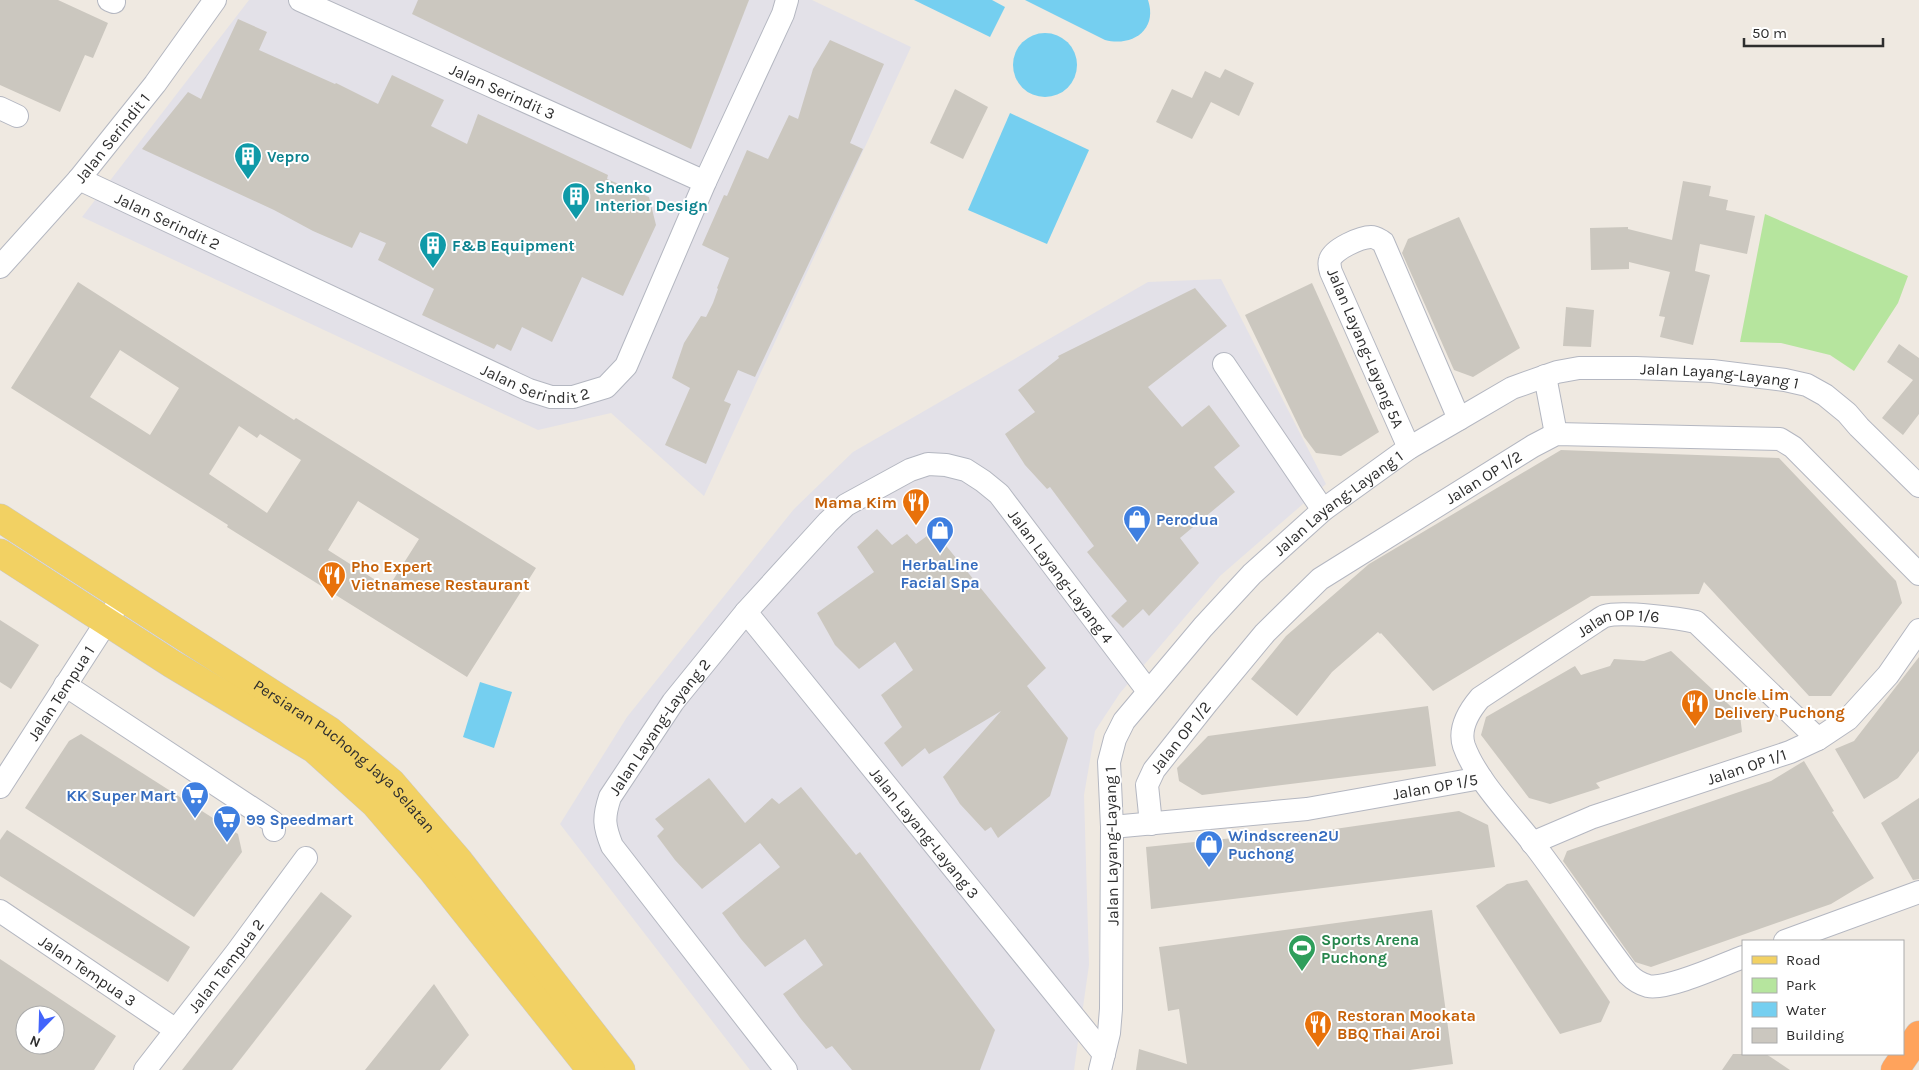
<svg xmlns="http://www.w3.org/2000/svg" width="1919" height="1070" viewBox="0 0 1919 1070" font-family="Karla,sans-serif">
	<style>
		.industrial { fill: #e3e1e8 }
		.green { fill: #b6e59e }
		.water { fill: #75cff0 }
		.building { fill: #cbc7bf; fill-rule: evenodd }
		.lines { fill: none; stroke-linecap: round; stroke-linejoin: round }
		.minor-casing { stroke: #b4b7c1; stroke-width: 24 }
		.major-casing { stroke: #c9c9c9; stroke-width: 29 }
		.highway-casing { stroke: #c9c9c9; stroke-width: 29 }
		.minor { stroke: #fff; stroke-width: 22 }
		.major { stroke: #f2d163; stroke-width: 28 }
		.highway { stroke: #ffa35c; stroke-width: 28 }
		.labels { text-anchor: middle; stroke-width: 4; stroke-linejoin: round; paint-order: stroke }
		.street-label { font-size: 16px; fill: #2e2e2e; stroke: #fff }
		.culture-label { font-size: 16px; font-weight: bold; fill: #0d838f; stroke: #fff; text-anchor: start }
		.food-label { font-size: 16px; font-weight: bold; fill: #c56008; stroke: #fff; text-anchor: start }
		.shop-label { font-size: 16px; font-weight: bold; fill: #366cbe; stroke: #fff; text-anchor: start }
		.leisure-label { font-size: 16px; font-weight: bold; fill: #27864d; stroke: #fff; text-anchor: start }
	</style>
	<rect width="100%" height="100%" fill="#efe9e1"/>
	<g class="industrial">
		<path d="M249,0h563l99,47 -207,449 -93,-83 -73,17 -456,-213z"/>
		<path d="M1221,279l105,205 -106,92 -100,117 -25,38 -11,64 5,170 -15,105h-324l-190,-246 67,-107 167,-208 59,-57 295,-170z"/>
	</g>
	<path class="green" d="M1765,214l143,62 -10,27 -44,68 -24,-16 -49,-12 -41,-1z"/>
	<g class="water">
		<path d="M914,0h78l13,7 -15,30z"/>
		<path d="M1025,0h123c10,30 -16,47 -43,40z"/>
		<circle cx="1045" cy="65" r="32"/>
		<path d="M1010,113l79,37 -42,94 -79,-34z"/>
		<path d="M480,682l32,10 -18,56 -31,-11z"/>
	</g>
	<g class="building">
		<path d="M0,0h58l50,23 -15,35 -8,-3 -25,57 -60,-27z"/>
		<path d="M418,0h331l-58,149 -279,-135z"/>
		<path d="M238,19l29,13 -8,18 76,34 1,-1 42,21 14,-29 52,25 -13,26 36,18 11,-30 130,61 -1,4 42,18 7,28 -33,71 -41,-19 -30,65 -30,-15 -11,24 -14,-7 -3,5 -72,-34 12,-26 -56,-29 8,-17 -26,-11 -8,16 -39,-17 -39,-21 -132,-61 46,-57 13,7z"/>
		<path d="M830,40l54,24 -34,79 13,6 -108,228 -17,-7 -14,31 7,3 -25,60 -41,-19 25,-57 -18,-10 12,-35 17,-27 5,1 7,-14 5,-14 -1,-1 12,-30 -27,-13 22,-50 3,1 20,-46 21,9 21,-44 9,4 15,-50z"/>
		<path d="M1225,69l29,14 -15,33 -28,-14 -19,37 -36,-17 16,-33 20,9 13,-27 15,7z"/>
		<path d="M955,89l33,18 -25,52 -33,-16z"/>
		<path d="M1683,181l28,5 -2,10 19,4 -2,10 29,6 -8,38 -47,-10 -5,27 15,4 -17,70 -33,-8 5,-20 -6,-1 11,-44 -41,-10v7l-38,1 -1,-42 38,-1v2l44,11z"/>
		<path d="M1459,217l61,131 -47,29 -19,-7 -52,-117 6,-14z"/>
		<path d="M78,282l216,138 2,-2 240,150 -69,109 -240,-150 1,-2 -217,-137zM120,350l59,38 -29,47 -60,-38zM239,426l18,12 3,-4 41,26 -34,53 -58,-39zM358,501l61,38 -31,49 -60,-38z"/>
		<path d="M1312,283l67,149 -38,24 -25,-3 -12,-16 -59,-122z"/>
		<path d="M1195,288l32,38 -79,61 34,40 27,-22 31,41 -26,21 21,25 -55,46 19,25 -50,53 -6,-7 -20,19 -12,-12 16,-15 -40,-49 7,-6 -44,-59 -3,2 -22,-24 -20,-31 30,-22 -17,-22 41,-32 -1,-2z"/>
		<path d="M1566,307l28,3 -3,37 -28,-1z"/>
		<path d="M1899,344l20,14v56l-16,21 -21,-17 31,-38 -26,-18z"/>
		<path d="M1561,450l218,8 117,123 6,22 -71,93h-22l-105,-114 -5,12 -108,2 -158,95 -52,-58 -1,1 -2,-2 -46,40 -35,44 -46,-37 35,-43 83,-72z"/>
		<path d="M877,529l15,16 15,-11 9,10 18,-13 112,137 -19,18 41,52 -18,58 -52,42 -7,-11 -6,4 -25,-27 -17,-27 58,-66 -72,43 -4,-6 -23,19 -18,-24 18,-16 -21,-32 32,-25 -18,-28 -36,27 -24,-24 -18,-32 57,-41 -17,-25z"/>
		<path d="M0,620l39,25 -28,44 -11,-7z"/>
		<path d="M1671,651l69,64 2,17 -146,51 4,5 -50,16 -21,-6 -48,-63 5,-18 89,-51 6,9 29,-9 4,-7 30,2z"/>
		<path d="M1919,657v94l-21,27 -34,21 -29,-50 19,-8z"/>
		<path d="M1428,706l8,60 -234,29 -23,-14 -2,-13 31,-32z"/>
		<path d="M81,734l157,100 4,18 -48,65 -169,-109 44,-67z"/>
		<path d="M1804,761l30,50 -2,1 42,66 -43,26 -180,63 -16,-5 -72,-101 4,-10 204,-70z"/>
		<path d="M709,778l36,45 27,-25 7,6 22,-17 55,68 4,-3 135,178 -15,40h-128l-20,-24 -6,3 -25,-30 -18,-25 40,-29 -18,-26 -40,28 -24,-28 -19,-26 58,-46 -20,-24 -58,46 -27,-29 -18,-24 7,-7 -9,-10z"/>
		<path d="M1919,798v81l-6,1 -32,-57z"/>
		<path d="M1459,811l29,14 7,42 -344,42 -5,-62 154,-16v3z"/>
		<path d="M7,830l183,117 -22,35 -168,-106v-36z"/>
		<path d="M1527,880l83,122 -9,20 -41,12 -84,-128 31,-22z"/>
		<path d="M321,892l31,24 -120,154h-50z"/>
		<path d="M1432,910l21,154 -43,6h-274l3,-21 48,15 -8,-55 -11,2 -9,-64z"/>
		<path d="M0,959l116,77 -22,34h-94zM25,1015h30v30h-30z"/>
		<path d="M434,984l35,51 -29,35h-75z"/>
		<path d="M1733,1054h33l24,16h-68z"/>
	</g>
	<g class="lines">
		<g class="minor-casing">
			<g id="minor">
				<path d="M109,0l5,2"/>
				<path id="s1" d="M300,0l405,182"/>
				<path d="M0,108l17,8"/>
				<path id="s2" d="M79,179l450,211 22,7h22l33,-10 20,-21 79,-184 78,-168 4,-14"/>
				<path id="s3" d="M0,267l79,-88 76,-95 60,-84"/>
				<path d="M1224,364l99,146"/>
				<path d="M1545,376l11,58"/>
				<path d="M1409,448l-78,-176c-1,-3 -2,-9 -1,-12 3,-11 31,-23 41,-23 5,0 8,3 12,5l76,177"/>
				<path id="s4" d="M746,612l358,442"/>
				<path d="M65,685l208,137 1,8"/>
				<path id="s5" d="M0,787l116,-180"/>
				<path id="s6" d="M1151,824l-4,-39 7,-15 53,-67 58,-70 55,-54 213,-133 23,-12 224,5 13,8 126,127"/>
				<path id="s7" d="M1112,827l195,-18 174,-31"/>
				<path id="s8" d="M1532,843l61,-26 197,-65 28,-13 30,-20 40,-44 31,-45"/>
				<path id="s9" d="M0,911l176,119"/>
				<path d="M1785,941l134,-49"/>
				<path id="s10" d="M1743,957c-21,8 -75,33 -95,29 -8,-2 -14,-6 -20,-12 -33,-43 -63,-89 -96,-132 -22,-28 -56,-63 -68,-96 -6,-18 5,-35 16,-48l115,-76c3,-2 7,-5 10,-6 16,-5 74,2 91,6l122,117"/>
				<path id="s11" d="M145,1070l91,-117 70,-95"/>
				<path id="s12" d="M786,1070l-174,-224c-8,-20 -9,-28 -2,-49l63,-95 73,-90 82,-90 18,-17 64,-35 18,-6 18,1 20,5 17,11 16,13 149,197"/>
				<path id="s13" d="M1100,1070l9,-37 2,-24 1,-182 -3,-65 6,-23 9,-18 79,-94 49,-53 71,-64 86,-62 50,-29 53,-31 45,-16 22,-4h57l76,3 73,9 22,5 18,10 22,18 12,14 60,59"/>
			</g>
		</g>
		<g class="major-casing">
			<g id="major">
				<path id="s14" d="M0,518l330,213 61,51 68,79 162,209"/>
				<path d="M0,553l172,111 142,85 61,55 56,65 160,201"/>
			</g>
		</g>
		<g class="highway-casing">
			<path id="highway" d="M1895,1070l24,-35"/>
		</g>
		<use href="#minor" class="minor"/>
		<use href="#major" class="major"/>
		<use href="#highway" class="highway"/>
	</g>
	<defs>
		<g id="building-pin" transform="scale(1.4375)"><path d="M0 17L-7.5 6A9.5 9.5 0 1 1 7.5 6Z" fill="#0f9aa8" stroke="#fff"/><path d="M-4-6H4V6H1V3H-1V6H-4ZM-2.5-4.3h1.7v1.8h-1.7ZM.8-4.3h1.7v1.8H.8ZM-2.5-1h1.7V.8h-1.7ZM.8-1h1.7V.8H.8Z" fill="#fff"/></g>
		<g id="restaurant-pin" transform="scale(1.4375)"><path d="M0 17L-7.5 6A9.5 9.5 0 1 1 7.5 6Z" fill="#e8710a" stroke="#fff"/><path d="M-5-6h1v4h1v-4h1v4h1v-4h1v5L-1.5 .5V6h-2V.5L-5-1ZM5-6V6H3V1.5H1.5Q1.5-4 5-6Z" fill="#fff"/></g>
		<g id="shop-pin" transform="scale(1.4375)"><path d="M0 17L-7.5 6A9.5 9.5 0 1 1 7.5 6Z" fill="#3f7fe0" stroke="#fff"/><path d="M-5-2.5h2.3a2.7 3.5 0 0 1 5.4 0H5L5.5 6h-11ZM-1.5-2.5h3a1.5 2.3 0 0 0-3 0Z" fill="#fff"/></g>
		<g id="supermarket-pin" transform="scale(1.4375)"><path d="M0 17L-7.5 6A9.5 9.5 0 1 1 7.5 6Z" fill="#3f7fe0" stroke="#fff"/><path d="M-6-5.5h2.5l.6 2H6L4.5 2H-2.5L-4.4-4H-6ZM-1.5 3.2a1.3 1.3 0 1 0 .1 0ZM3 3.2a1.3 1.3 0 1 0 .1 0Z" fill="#fff"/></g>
		<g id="stadium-pin" transform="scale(1.4375)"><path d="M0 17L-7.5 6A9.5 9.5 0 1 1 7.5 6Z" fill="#2e9e5b" stroke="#fff"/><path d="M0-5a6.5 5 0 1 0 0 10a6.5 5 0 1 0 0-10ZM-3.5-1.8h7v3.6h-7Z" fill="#fff"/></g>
	</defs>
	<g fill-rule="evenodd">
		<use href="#building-pin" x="248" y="156"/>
		<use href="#building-pin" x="576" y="196"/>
		<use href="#building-pin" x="433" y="245"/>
		<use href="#restaurant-pin" x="916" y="502"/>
		<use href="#shop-pin" x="1137" y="519"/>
		<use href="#shop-pin" x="940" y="530"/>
		<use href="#restaurant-pin" x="332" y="575"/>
		<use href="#restaurant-pin" x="1695" y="703"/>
		<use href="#supermarket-pin" x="195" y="795"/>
		<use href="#supermarket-pin" x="227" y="819"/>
		<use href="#shop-pin" x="1209" y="844"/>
		<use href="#stadium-pin" x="1302" y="948"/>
		<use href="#restaurant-pin" x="1318" y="1024"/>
	</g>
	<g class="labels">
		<g class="street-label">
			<text dy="6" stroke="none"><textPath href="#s1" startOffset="222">Jalan Serindit 3</textPath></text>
			<text dy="6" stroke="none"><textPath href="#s3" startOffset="171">Jalan Serindit 1</textPath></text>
			<text dy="6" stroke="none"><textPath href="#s2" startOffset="98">Jalan Serindit 2</textPath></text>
			<text transform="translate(1366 348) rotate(67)" y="6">Jalan Layang-Layang 5A</text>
			<text dy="6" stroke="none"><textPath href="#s13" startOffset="1080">Jalan Layang-Layang 1</textPath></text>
			<text dy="6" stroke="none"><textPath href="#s2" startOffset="502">Jalan Serindit 2</textPath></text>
			<text dy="6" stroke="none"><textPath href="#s6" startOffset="502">Jalan OP 1/2</textPath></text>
			<text dy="6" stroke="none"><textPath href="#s13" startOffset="660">Jalan Layang-Layang 1</textPath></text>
			<text dy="6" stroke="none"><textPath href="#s12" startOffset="985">Jalan Layang-Layang 4</textPath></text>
			<text dy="6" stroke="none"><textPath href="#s10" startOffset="619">Jalan OP 1/6</textPath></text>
			<text dy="6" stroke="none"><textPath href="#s5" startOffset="112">Jalan Tempua 1</textPath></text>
			<text dy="6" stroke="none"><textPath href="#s12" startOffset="420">Jalan Layang-Layang 2</textPath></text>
			<text dy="6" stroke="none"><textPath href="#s6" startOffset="98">Jalan OP 1/2</textPath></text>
			<text dy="6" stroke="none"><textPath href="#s14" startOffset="420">Persiaran Puchong Jaya Selatan</textPath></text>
			<text dy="6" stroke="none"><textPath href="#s8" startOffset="228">Jalan OP 1/1</textPath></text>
			<text dy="6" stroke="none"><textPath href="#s7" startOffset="326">Jalan OP 1/5</textPath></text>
			<text dy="6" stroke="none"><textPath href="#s4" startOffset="284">Jalan Layang-Layang 3</textPath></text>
			<text transform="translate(1111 846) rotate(-91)" y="6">Jalan Layang-Layang 1</text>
			<text dy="6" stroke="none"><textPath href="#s11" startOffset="132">Jalan Tempua 2</textPath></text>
			<text dy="6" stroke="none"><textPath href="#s9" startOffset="106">Jalan Tempua 3</textPath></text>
		</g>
		<g class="culture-label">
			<text x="267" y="162">Vepro</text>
			<text x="595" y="193">Shenko<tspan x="595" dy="18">Interior Design</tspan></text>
			<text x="452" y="251">F&amp;B Equipment</text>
		</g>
		<g class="food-label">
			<text x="897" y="508" text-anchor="end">Mama Kim</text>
			<text x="351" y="572">Pho Expert<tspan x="351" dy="18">Vietnamese Restaurant</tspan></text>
			<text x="1714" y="700">Uncle Lim<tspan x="1714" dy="18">Delivery Puchong</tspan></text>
			<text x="1337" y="1021">Restoran Mookata<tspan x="1337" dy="18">BBQ Thai Aroi</tspan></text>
		</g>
		<g class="shop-label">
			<text x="1156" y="525">Perodua</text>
			<text x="940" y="570" text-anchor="middle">HerbaLine<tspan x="940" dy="18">Facial Spa</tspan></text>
			<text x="176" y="801" text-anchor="end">KK Super Mart</text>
			<text x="246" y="825">99 Speedmart</text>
			<text x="1228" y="841">Windscreen2U<tspan x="1228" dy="18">Puchong</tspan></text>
		</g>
		<g class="leisure-label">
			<text x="1321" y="945">Sports Arena<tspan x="1321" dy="18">Puchong</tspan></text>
		</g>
	</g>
	<rect x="1742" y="940" width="162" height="115" fill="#ffffff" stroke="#ababab"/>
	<rect x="1752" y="956" width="25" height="8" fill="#f2d163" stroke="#ababab"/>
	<text x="1786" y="965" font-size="15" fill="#2e2e2e">Road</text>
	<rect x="1752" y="978" width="25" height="15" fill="#b6e59e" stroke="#ababab"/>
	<text x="1786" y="990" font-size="15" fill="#2e2e2e">Park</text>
	<rect x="1752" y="1002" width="25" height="15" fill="#75cff0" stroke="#ababab"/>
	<text x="1786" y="1015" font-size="15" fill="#2e2e2e">Water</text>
	<rect x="1752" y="1028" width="25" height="15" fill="#cbc7bf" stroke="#ababab"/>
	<text x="1786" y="1040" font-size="15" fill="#2e2e2e">Building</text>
	<g transform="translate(40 1030) rotate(203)"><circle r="24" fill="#ffffff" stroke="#ababab"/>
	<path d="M0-4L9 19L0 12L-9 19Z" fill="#4264fb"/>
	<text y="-8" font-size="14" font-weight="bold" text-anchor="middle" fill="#2e2e2e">N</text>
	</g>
	<path d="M1744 38v8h139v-8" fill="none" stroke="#2e2e2e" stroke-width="2.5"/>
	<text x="1752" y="38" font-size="15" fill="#2e2e2e" stroke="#ffffff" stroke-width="4" paint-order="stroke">50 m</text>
</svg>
